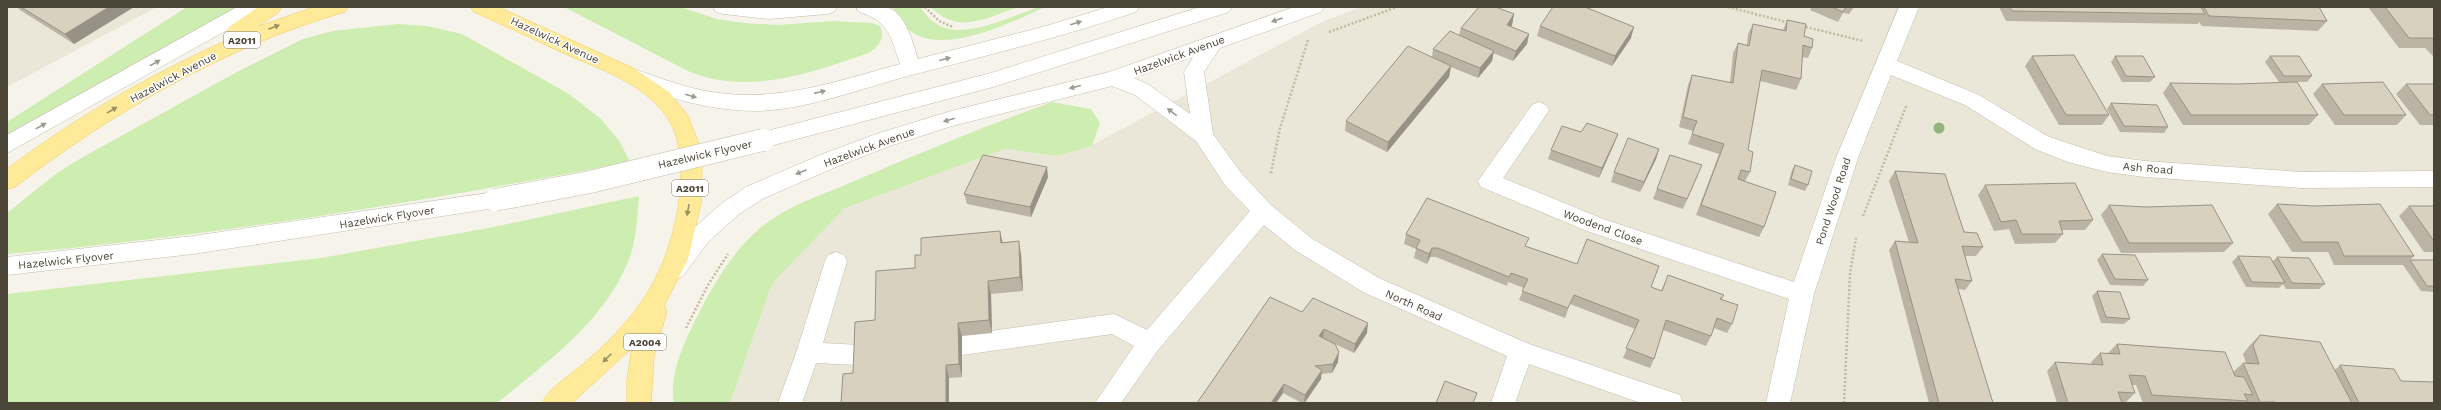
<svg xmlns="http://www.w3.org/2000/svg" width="2441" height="410" viewBox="0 0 2441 410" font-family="'Work Sans',sans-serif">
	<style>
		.residential { fill: #eae6d8 }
		.green { fill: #cdedb1 }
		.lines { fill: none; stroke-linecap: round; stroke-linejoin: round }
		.minor-casing { stroke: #c3bdac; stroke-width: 1 }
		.major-casing { stroke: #edce62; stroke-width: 1 }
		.path { stroke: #c5ba9c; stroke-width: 2.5; stroke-dasharray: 2 2; stroke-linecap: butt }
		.minor { fill: #fff; fill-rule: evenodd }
		.major { fill: #ffea9a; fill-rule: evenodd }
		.minor-bridge-casing { stroke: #c3bdac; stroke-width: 23; stroke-linecap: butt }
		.minor-bridge { stroke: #fff; stroke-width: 22 }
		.tree { fill: #92b57e }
		.wall { fill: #bbb4a4 }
		.shaded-wall { fill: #989286 }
		.building { fill: #d9d1bf; stroke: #989286 }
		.oneway { fill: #9c9991 }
		.oneway2 { fill: #9c8f64 }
		.labels { text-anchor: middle; stroke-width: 3; stroke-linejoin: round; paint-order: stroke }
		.shield { fill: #fff; stroke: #817d73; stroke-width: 1 }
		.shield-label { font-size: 10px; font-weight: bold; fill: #4b4537 }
		.street-label { font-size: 11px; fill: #4b4537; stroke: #fff }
	</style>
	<rect width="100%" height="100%" fill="#f6f3ea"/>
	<g class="residential">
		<path d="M7,7h150l-150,80z"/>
		<path d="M1362,7h1072v396h-1704l40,-114 7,-11 68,-70 160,-59 52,7 35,-11 232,-124z"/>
	</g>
	<g class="green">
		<path d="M187,7h50l-230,127v-12z"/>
		<path d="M564,7h116l37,12 27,4 34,2 55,-4 39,2 8,3c6,12 -2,22 -12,27 -56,20 -121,43 -180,18z"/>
		<path d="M891,7h29c6,7 11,15 20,19 27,13 72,-10 99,-19h6c-33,15 -94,46 -130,27 -11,-5 -14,-20 -24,-27z"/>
		<path d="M931,7h89c-33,10 -62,29 -89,0z"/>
		<path d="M398,24l29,2 35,8 107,60 32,25 19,23 10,20c-206,39 -414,74 -623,92v-41l50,-40 26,-16 154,-85 66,-33 30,-8z"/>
		<path d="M1052,102l39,7 9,14 -8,23 -35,10 -52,-7 -160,59 -68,70 -7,11 -40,114h-56c-5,-25 8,-56 19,-78 17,-35 37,-71 67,-97 28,-23 65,-34 97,-48 65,-28 129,-54 195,-78z"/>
		<path d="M639,196c-2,21 -2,43 -10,63 -23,61 -83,104 -132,144h-490v-109l314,-36 173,-31z"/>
	</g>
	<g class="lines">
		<g class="minor-casing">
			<g id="minor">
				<path d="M237,7h25l-3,5 -252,141v-18z"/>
				<path d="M713,7h124l-3,5 -7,2 -58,5 -46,-5 -7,-2z"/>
				<path d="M856,7c9,0 20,-1 29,0 20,3 28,36 33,52l128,-33 62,-19h31l-3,5c-75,25 -151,44 -228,64 -49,13 -98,33 -150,35 -35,0 -68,-7 -101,-18 -10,-4 -28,-7 -34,-17l3,-5 7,-2c26,8 51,19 79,23 64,11 126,-11 188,-28 -9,-27 -11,-43 -41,-52z"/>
				<path d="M1200,7h32l-3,5 -236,75 -230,61 -7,-2 -4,-6 4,-6 7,-2 228,-59z"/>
				<path d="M1294,7h30l-3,5 -101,36 -16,24 9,62 28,39 30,32 40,33 68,40 150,66 151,51 3,8h-42l-112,-39 -14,39h-24l16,-47 -144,-64 -68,-42 -31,-25 -106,125 -37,53h-26l39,-57 -22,-12 -150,21 -8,-3 -4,-7 4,-7 8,-3 152,-21 33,16 103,-119 -25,-26 -29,-44 -61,-46 -23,-9 -160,40 -62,20 -54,21 -74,32 -24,16 -29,26 -27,36 -8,2 -8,-2 -3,-7 30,-41 29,-26 24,-16 74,-32 56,-21 75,-23 158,-39zM1193,57l-9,15 6,42 -41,-29 -15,-7z"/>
				<path d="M1899,7h20l-22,54 82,34 70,42 58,19 38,5 157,11 132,-1v16l-132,1 -157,-11 -38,-5 -39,-10 -33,-13 -70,-44 -74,-30 -33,83 -44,136 -24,109h-24l23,-104 -202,-68 -106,-44 -3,-6 54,-76 7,-3 7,3 3,5 -3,5 -43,63 100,41 191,63 42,-124z"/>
				<path d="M495,192l8,2 3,6 -3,6 -8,2 -302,46 -186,21v-18l186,-21z"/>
				<path d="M836,252l8,3 3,6 -24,82 36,2 8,3 4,7 -4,7 -8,3 -43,-2 -14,40h-24l18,-50 29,-92 3,-6z"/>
			</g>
		</g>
		<g class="major-casing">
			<g id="major">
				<path d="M258,7h24l-3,5 -22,15 57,-20h34l-3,5c-119,34 -232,100 -330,175l-8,2v-20c69,-52 146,-96 225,-131l-6,-6 3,-5z"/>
				<path d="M471,7h27l137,62 34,23 19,24 12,31 2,17 -1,39 -13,56 -24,47 3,5 -13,45 -3,47h-24v-23l5,-32 -60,55h-30c7,-16 28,-27 41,-39 17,-14 33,-30 47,-47 27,-33 41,-68 48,-109 4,-26 6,-59 -7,-84 -21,-40 -73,-55 -112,-73 -28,-13 -56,-26 -85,-39z"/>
			</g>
		</g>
		<g class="path">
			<path d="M925,7l14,14 14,6"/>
			<path d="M1728,7l62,16"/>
			<path d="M1802,26l61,15"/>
			<path d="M1329,32l68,-25"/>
			<path d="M1271,173l9,-45 28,-88"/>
			<path d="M1863,216l44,-112"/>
			<path d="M686,328l22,-43 20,-31"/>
			<path d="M1844,403l6,-129 6,-36"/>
		</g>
		<use href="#minor" class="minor"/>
		<use href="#major" class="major"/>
		<g class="minor-bridge-casing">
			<path id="minor-bridge" d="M495,200l95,-18 173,-42"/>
		</g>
		<use href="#minor-bridge" class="minor-bridge"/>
	</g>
	<circle class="tree" cx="1939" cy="128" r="5.5"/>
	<g class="wall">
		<path d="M17,7h117l-60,37 -54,-34z"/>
		<path d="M1812,7h42l-5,7 -6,-1 -5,9 -28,-12z"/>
		<path d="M1999,7h320l8,14 -9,10 -116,-5 -3,-4 -1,2 -192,-3z"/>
		<path d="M2368,7h66v49h-1l-8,-8h-26z"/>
		<path d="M1514,14l-2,11 -1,2 18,7 -2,10 -14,17 -20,-8 -1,8 -14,17 -27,-11 -2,10 -62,75 -42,-21 1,-10 86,-64 1,-8 26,-14 2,-7z"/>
		<path d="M1787,20l17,16 8,12 -4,10 -6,-1 -1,22 -5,11 -36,-9 -12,69 2,22 -5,9 19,46 -5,10 -63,-22 23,-61 -31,-10 5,-13 -14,-4 9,-42 4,-10 38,8 3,-30 5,-10 9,2 1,-11 5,-10 30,6z"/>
		<path d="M1540,26l91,12 -19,28 -75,-30z"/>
		<path d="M2032,56l77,59 -7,10h-43l-34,-59z"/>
		<path d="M2115,56l40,21 -5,5h-28l-11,-20z"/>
		<path d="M2270,56l42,20 -5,6h-28l-14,-20z"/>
		<path d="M2170,83l148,32 -9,10h-126l-20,-32z"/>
		<path d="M2322,84l84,31 -9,10h-62l-22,-31z"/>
		<path d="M2406,84h28v41h-14l-24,-31z"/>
		<path d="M2111,103l57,24 -4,6 -44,-1 -13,-23z"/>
		<path d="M1581,132l37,2 -4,10 -15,34 -51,-19 3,-9z"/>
		<path d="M1659,149l-3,10 -16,33 -29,-10 3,-10z"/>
		<path d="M1670,155l28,20 -15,34 -30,-10z"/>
		<path d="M1795,165l13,20 -3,6 -17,-6 4,-15z"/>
		<path d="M1895,171l69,61 19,15 -7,9h-11l7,25 -7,9 -7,-1 35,114h-64l-40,-153 6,-9 14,1 -20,-61z"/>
		<path d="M1048,177l-17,40 -64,-13 -3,-10z"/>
		<path d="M1985,185l108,35 -8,10h-23l1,4 -8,9 -40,1 -6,-15 -15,2 -16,-36z"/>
		<path d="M2277,204l137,52 -4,4h24v32l-13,-1 -18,-26h-69l-6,-13h-36l-24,-38z"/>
		<path d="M2109,205l124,38 -9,9 -103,1 -20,-38z"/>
		<path d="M2409,206h25v46h-10l-25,-36z"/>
		<path d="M1406,234l120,12 51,18 84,27 7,-16 56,20 -2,4 10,25 -5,9 -13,-5 -3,8 -5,10 -43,-16 -9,29 -4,9 -27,-10 12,-29 -65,-25 -5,14 -46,-18 5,-12 -16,-6 -1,4 -71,-29h-6l-3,7 -13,-6 2,-9 -12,-5z"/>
		<path d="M1003,242l18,12 2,37 -32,3 1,39 -30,3v41l-13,1 -96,-5 22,-53 40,-52z"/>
		<path d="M2102,254l46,26 -5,6 -33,-1 -13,-25z"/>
		<path d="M2238,256l35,5 4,-4 48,27 -6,5h-33l-3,-5 -4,4 -33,-1 -14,-25z"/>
		<path d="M2097,291l33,28 -6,5 -23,-1 -9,-27z"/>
		<path d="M1302,312l65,21 -13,20 -19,-9 3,18 -6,11 -11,1v5l-16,24h-3l-19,-10 -7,10z"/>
		<path d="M2260,335l75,35 5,-5 61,16 33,22h-291l-7,-18h-4l3,8 -9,9h-4v1h-65l-10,-32 8,-9 37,2 -1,-2 9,-9h8l9,-9 116,28 10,-9h3l-3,-9 7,-9z"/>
	</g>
	<g class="shaded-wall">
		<path d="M109,7h25l-60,37 -9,-10z"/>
		<path d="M1514,14l-2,11 -7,10 2,-10z"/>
		<path d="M1634,27l-3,11 -19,28 3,-10z"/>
		<path d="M1529,34l-2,10 -14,17 3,-10z"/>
		<path d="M1494,51l-2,10 -14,17 2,-10z"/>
		<path d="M1451,66l-2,11 -62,75 1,-10z"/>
		<path d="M1618,134l-4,10 -15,34 3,-10z"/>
		<path d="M1659,149l-3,10 -16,33 4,-10z"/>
		<path d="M1047,167l1,10 -17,40 -1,-10z"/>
		<path d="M1000,231l3,13 -2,-1z"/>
		<path d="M1019,241l2,13 2,37 -3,-14z"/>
		<path d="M1432,248l-2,9 -3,7 2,-10z"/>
		<path d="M988,281l3,13 1,39 -3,-13z"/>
		<path d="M958,323l4,13v41l-3,-13z"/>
		<path d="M1368,323l-1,10 -13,20 1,-9z"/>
		<path d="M1324,329l-1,10 -4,-3z"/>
		<path d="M1339,352l-1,10 -6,11 1,-9z"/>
		<path d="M946,365l3,13v25h-3z"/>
		<path d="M1322,370l-1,9 -17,24 1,-8z"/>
		<path d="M1284,384l-1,9 -7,10h-5z"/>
	</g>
	<g class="building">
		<path d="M21,7h88l-44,27z"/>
		<path d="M1479,7h17l18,7 -7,11 22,9 -13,17 -55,-23z"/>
		<path d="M1553,7h32l49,20 -19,29 -75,-30z"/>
		<path d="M1832,7h14l-3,5z"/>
		<path d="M2010,7h191l4,7 -193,-3z"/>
		<path d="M2204,7h115l8,14 -118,-5z"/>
		<path d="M2385,7h49v31h-25z"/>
		<path d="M1787,20l19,4 -2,12 9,3 -1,9 -9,-3 -2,34 -39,-9 -14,80 5,2 -3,20 -9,-2 -3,9 38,13 -12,35 -63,-22 23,-61 -32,-10 5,-13 -14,-4 9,-42 41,8 5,-40 11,3 4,-22 33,7z"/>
		<path d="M1450,31l44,20 -14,17 -47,-19z"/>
		<path d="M1408,46l43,20 -63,76 -42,-21z"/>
		<path d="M2074,55l35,60h-43l-34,-59z"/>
		<path d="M2115,56h28l12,21 -29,-1z"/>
		<path d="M2270,56h29l13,20h-28z"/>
		<path d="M2297,82l21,33h-127l-21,-32 66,1z"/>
		<path d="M2383,82l23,33h-62l-22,-31z"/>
		<path d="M2406,84h28v31h-4z"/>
		<path d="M2111,103l46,2 11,22 -44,-1z"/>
		<path d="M1587,123l31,11 -16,34 -51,-18 11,-24 19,6z"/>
		<path d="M1628,138l31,11 -15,33 -30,-10z"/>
		<path d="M983,155l64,12 -17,40 -66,-13z"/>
		<path d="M1670,155l32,10 -15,34 -30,-10z"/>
		<path d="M1795,165l17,6 -4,14 -17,-6z"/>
		<path d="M1895,171l50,3 19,58 13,1 6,14 -21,-1 10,35 -17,-2 38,124h-54l-44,-162 23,2z"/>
		<path d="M2075,183l18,37 -34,1 4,13h-41l-6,-14 -15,2 -16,-37z"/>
		<path d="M1427,198l102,40 -4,8 52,18 10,-25 72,27 -8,21 11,4 6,-16 56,20 -4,4 18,6 -6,19 -15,-6 -6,18 -45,-16 -12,39 -28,-11 13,-28 -65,-25 -6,13 -46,-17 6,-12 -17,-6 -2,4 -71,-29h-6l-3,6 -13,-6 4,-8 -14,-6z"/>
		<path d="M2277,204l37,2 66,-2 34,52h-70l-6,-14h-36z"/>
		<path d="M2109,205l37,2 66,-2 21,38h-104z"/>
		<path d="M2409,206h25v35z"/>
		<path d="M1000,231l1,12 18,-2 1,36 -32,4 1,39 -31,3 1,41 -13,1v38h-105l2,-29 10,-1 2,-51 20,-2 1,-49 39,-3v-13h6v-17z"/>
		<path d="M2102,254l33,1 13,25 -33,-1z"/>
		<path d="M2238,256l32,1 15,26 -33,-1z"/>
		<path d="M2277,257l32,1 16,26 -33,-1z"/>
		<path d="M2410,260h24v26h-7z"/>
		<path d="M2097,291l23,1 10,27 -24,-2z"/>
		<path d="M1270,297l32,15 11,-14 55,25 -13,21 -31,-15 -5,7 16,8 4,8 -6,12 -18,2 7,4 -17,25 -21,-11 -13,19h-74z"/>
		<path d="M2260,335l60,7 32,61h-76l-1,-1h-15l-17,-39 16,1 -6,-19z"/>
		<path d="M2117,344l108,8 10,24 9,1 9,18 -9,-1 4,7 -96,-6 -7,-19 -16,-1 6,18 -17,-1 4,11h-54l-13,-41 48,3 -3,-12 20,1z"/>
		<path d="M2340,365l54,4 7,12 33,1v21h-75z"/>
		<path d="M1445,381l32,12 -4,10h-37z"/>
	</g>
	<defs><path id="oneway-solid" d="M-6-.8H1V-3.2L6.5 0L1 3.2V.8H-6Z"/></defs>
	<g class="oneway">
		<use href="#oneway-solid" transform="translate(1277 20) rotate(161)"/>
		<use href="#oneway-solid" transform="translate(1076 23) rotate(-17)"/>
		<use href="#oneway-solid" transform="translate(945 59) rotate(-15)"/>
		<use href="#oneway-solid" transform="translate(155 63) rotate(-29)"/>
		<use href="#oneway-solid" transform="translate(1075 87) rotate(166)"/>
		<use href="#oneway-solid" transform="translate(820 92) rotate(-13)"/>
		<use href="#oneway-solid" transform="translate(691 96) rotate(16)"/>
		<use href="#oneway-solid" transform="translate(1172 112) rotate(-143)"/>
		<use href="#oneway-solid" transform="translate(949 120) rotate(164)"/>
		<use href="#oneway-solid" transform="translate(41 126) rotate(-29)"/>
		<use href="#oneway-solid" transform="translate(801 172) rotate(157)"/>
	</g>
	<g class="oneway2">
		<use href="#oneway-solid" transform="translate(274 27) rotate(-21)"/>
		<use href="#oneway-solid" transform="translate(112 110) rotate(-31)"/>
		<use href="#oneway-solid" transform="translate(688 210) rotate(100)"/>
		<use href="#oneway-solid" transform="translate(607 358) rotate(135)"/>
	</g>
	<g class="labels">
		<g class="shield">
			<rect x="224" y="32" width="36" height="16" rx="3"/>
			<rect x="672" y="180" width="36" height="16" rx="3"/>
			<rect x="624" y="334" width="42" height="16" rx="3"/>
		</g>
		<g class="shield-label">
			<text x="242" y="44">A2011</text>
			<text x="690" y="192">A2011</text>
			<text x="645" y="346">A2004</text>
		</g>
		<g class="street-label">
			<text transform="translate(555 40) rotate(25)" y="4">Hazelwick Avenue</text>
			<text transform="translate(1179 55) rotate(-20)" y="4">Hazelwick Avenue</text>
			<text transform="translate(173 77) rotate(-28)" y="4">Hazelwick Avenue</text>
			<text transform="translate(869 147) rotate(-20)" y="4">Hazelwick Avenue</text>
			<text transform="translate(705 154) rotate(-13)" y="4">Hazelwick Flyover</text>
			<text transform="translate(2148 168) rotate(5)" y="4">Ash Road</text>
			<text transform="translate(1833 201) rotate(-72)" y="4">Pond Wood Road</text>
			<text transform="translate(387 217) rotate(-9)" y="4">Hazelwick Flyover</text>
			<text transform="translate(1603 227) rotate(20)" y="4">Woodend Close</text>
			<text transform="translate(66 260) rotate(-6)" y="4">Hazelwick Flyover</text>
			<text transform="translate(1414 305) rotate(24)" y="4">North Road</text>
		</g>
	</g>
	<rect width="2441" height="410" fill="none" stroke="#4b4537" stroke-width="16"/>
</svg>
